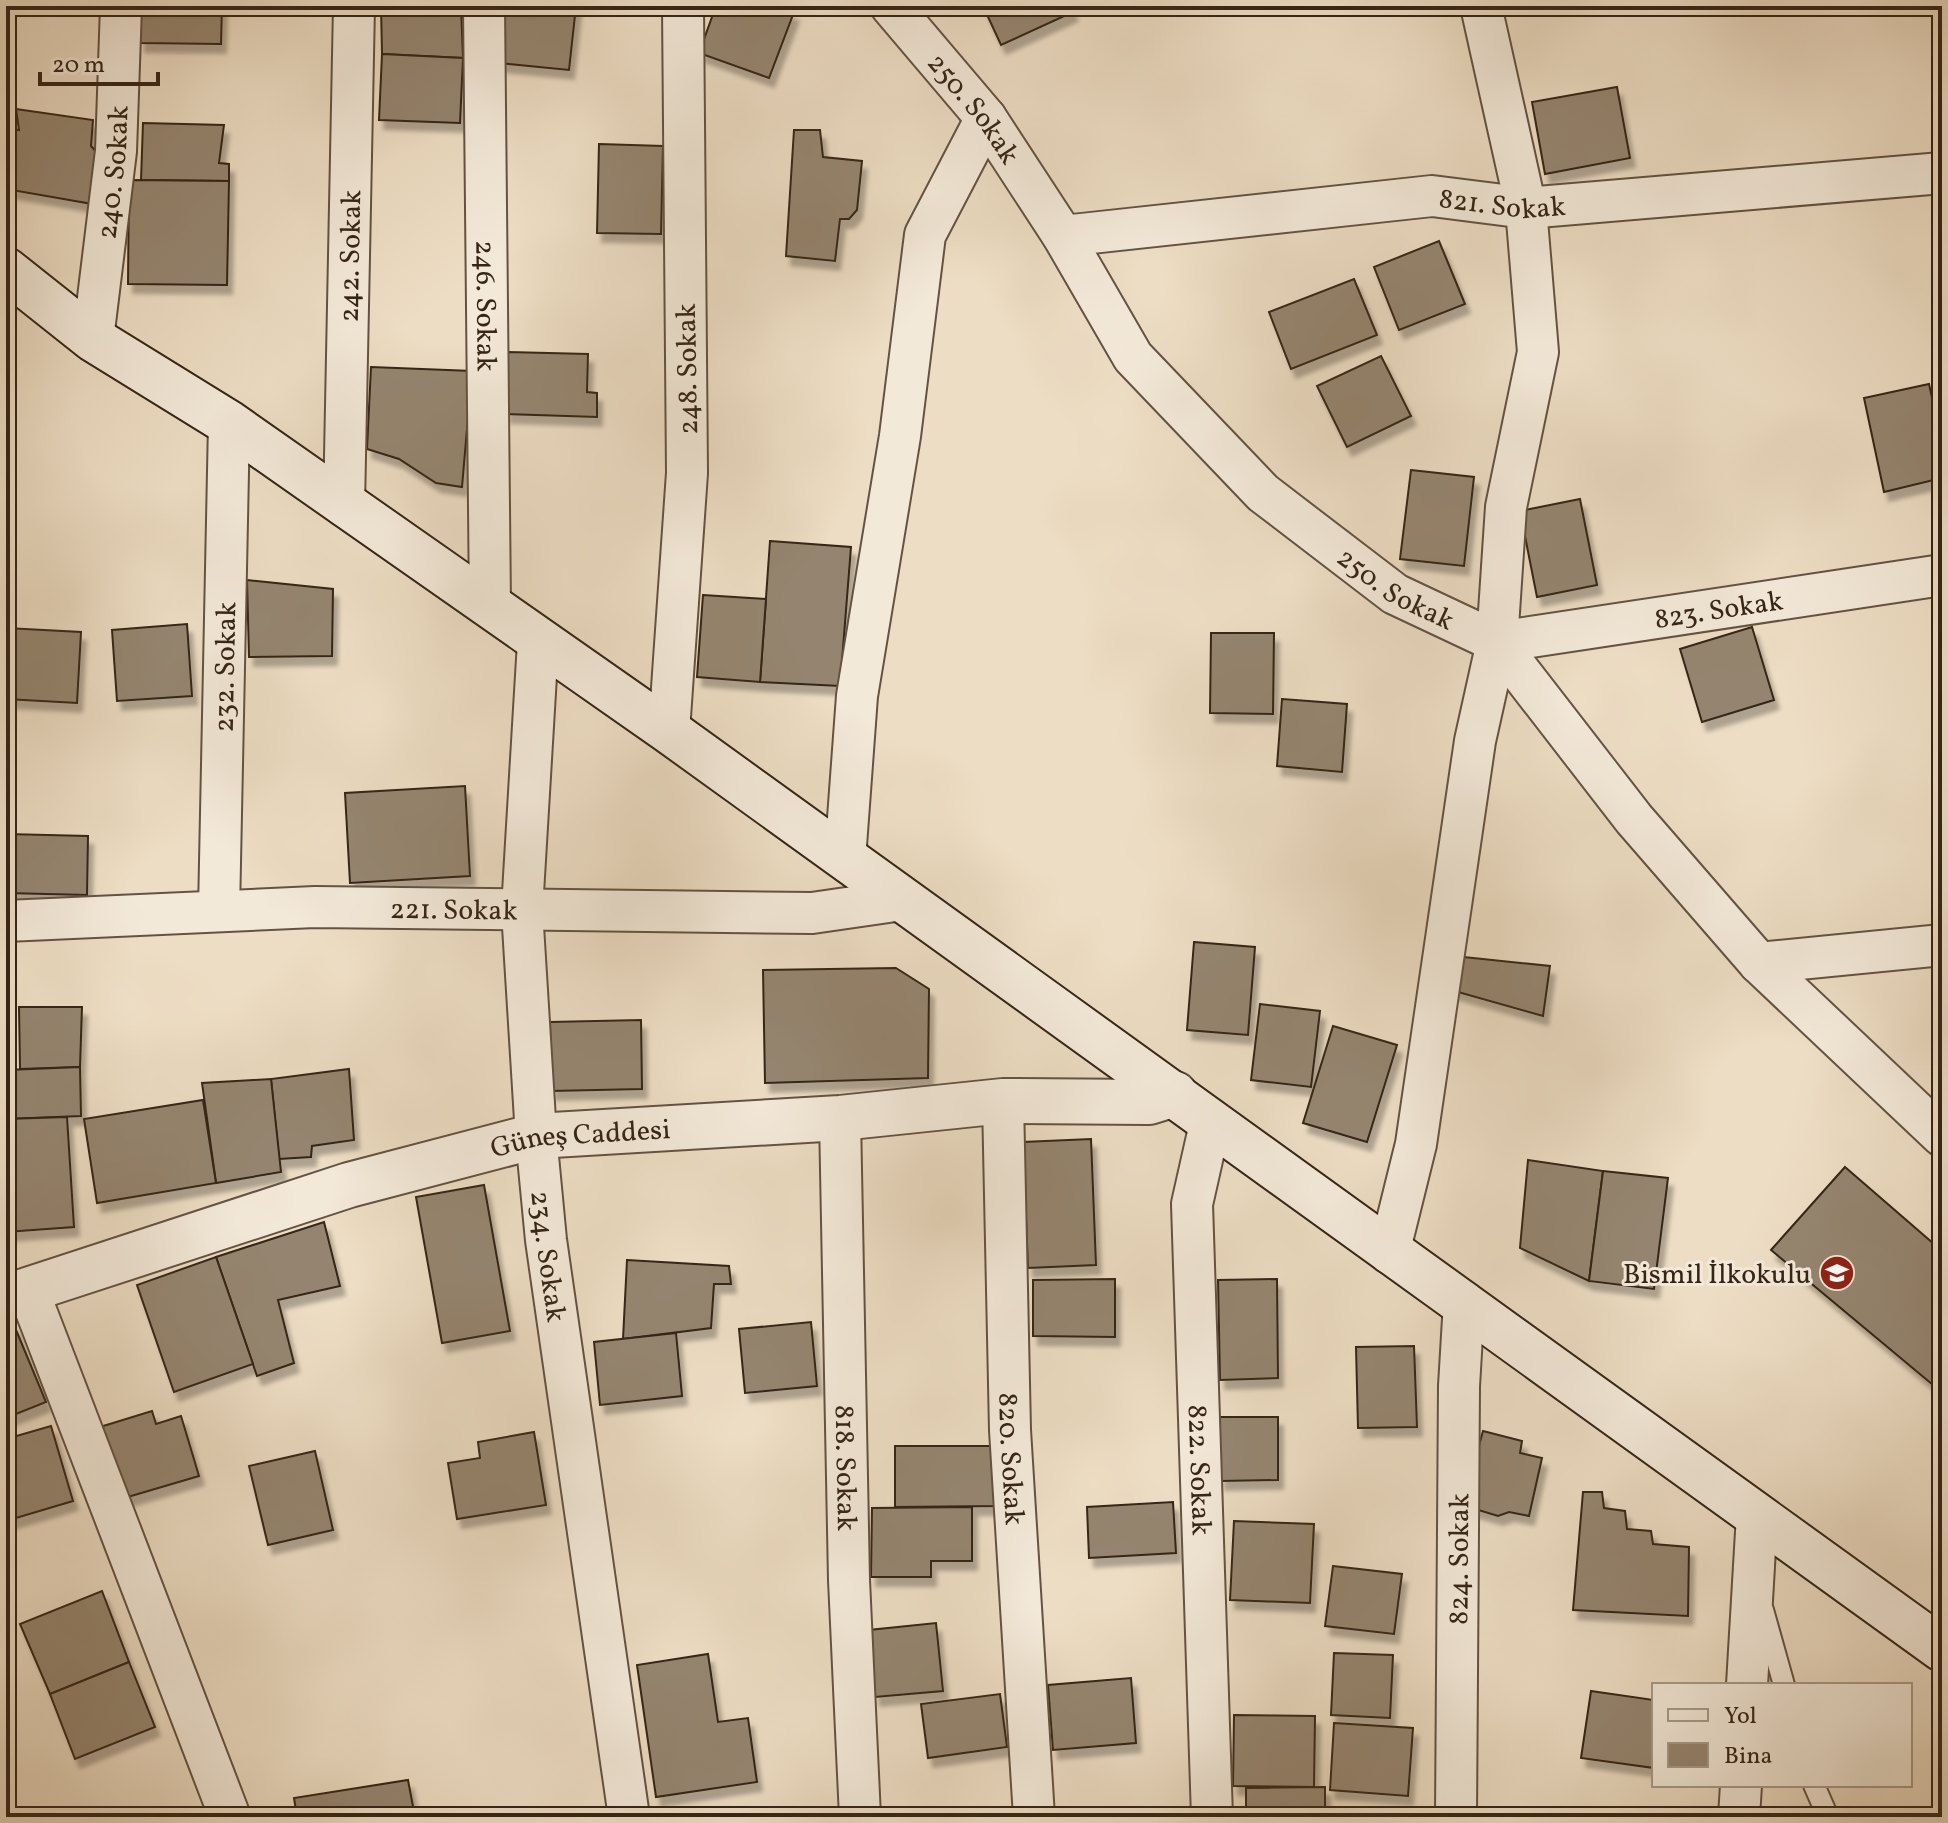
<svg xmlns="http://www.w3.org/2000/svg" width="1948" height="1823" viewBox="0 0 1948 1823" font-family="Vollkorn,serif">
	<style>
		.building { fill: #958570; stroke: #352516; stroke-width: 2; filter: url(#shadow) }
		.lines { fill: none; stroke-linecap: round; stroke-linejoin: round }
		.service-casing { stroke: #635342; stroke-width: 24 }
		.minor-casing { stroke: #635342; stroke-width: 44 }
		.tertiary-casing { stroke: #635342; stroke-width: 48 }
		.secondary-casing { stroke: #352516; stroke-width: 48 }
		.service { stroke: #f3e9d9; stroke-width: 20 }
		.minor { stroke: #f3e9d9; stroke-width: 40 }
		.tertiary { stroke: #f3e9d9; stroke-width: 44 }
		.secondary { stroke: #f3e9d9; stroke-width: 44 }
		.labels { text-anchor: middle; stroke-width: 6; stroke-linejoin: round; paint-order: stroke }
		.street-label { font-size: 28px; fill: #352516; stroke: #f3e9d9 }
		.poi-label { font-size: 28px; fill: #352516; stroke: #f3e9d9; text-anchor: end }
	</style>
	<defs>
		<filter id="shadow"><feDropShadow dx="5" dy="9" stdDeviation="2" flood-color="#0004"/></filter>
	</defs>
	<rect width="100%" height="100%" fill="#edddc4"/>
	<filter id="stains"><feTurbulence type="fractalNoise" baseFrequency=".0025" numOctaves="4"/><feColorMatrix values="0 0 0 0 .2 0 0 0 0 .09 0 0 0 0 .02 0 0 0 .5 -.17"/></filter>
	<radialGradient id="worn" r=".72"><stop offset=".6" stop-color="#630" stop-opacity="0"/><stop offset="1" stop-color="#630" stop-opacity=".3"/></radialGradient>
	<g class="building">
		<path d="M141,6h81l-1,38 -81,-1z"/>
		<path d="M381,6h80l2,52 -81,-4z"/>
		<path d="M506,6h70l-7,64 -70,-7z"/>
		<path d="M716,6h60l18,6 -25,66 -70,-25z"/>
		<path d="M983,6h87l3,6 -72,33z"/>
		<path d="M382,54l81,4 -3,65 -81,-3z"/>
		<path d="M1617,87l13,71 -85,16 -13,-72z"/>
		<path d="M16,109l77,11 -2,26 7,8v51l-92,-16v-61l13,2z"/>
		<path d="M143,123l81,2 -5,38 10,1v17l-88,-1z"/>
		<path d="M794,130h26l3,27 39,4 -5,49 -8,9h-9l-5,42 -49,-5z"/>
		<path d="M599,144l64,2 -2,88 -64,-1z"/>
		<path d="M129,180l100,1 -2,104 -99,-1z"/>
		<path d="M1439,241l26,63 -66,26 -25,-63z"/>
		<path d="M1354,279l23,56 -86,34 -22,-57z"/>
		<path d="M508,352l80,2 -1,38 10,1v24l-92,-3z"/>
		<path d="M1381,356l30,60 -64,31 -30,-61z"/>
		<path d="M371,367l101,4 -10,116 -26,-4 -37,-24 -32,-10z"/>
		<path d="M1929,384l13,59v35l-58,14 -20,-94z"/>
		<path d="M1411,470l63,7 -10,89 -64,-7z"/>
		<path d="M1580,499l17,86 -60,12 -17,-86z"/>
		<path d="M770,541l81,6 -11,139 -80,-4z"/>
		<path d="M247,580l86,9 -1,67 -83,1z"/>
		<path d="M703,595l63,4 -6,83 -63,-5z"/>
		<path d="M187,624l5,72 -75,5 -5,-71z"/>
		<path d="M1752,627l22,73 -72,22 -22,-73z"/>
		<path d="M6,628l75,4 -4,71 -71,-4z"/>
		<path d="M1211,633h63l-1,81 -63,-1z"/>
		<path d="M1282,699l65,5 -5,68 -65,-6z"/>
		<path d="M465,786l5,90 -120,7 -5,-90z"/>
		<path d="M6,834l82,2 -1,59 -81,-2z"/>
		<path d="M1194,942l61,5 -7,88 -61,-5z"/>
		<path d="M1454,956l96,10 -7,50 -92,-26z"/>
		<path d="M896,968l33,21 -1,89 -163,5 -2,-113z"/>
		<path d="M1260,1004l60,7 -9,76 -60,-7z"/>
		<path d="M19,1007h63l-2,60 -60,2z"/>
		<path d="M641,1020l1,69 -91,2 -1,-69z"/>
		<path d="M1333,1026l64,19 -30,97 -64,-19z"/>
		<path d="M80,1067l1,49 -75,3v-49z"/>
		<path d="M349,1069l5,71 -42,6 -1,11 -32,2 -8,-80z"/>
		<path d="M271,1079l10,93 -65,11 -14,-100z"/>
		<path d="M203,1100l13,83 -119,20 -13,-84z"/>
		<path d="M67,1117l7,110 -68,5v-113z"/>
		<path d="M1091,1139l5,126 -68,3 -5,-126z"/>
		<path d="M1528,1160l75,11 -14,110 -69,-33z"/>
		<path d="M1845,1167l97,84v125l-9,9 -162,-135z"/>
		<path d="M1603,1171l65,7 -14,111 -65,-8z"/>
		<path d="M484,1185l26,146 -68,12 -26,-146z"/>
		<path d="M324,1222l16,64 -62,14 16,63 -37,13 -41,-119z"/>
		<path d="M216,1257l37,107 -79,28 -37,-107z"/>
		<path d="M627,1260l102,6 2,18h-17l-3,44 -88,11z"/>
		<path d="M1115,1279v58l-82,-1v-56z"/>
		<path d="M1277,1279l1,99 -58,2 -2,-100z"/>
		<path d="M811,1322l6,64 -72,7 -6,-64z"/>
		<path d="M14,1325l32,77 -40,16v-90z"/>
		<path d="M676,1333l6,63 -82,9 -6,-63z"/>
		<path d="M1414,1346l3,81 -59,1 -2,-81z"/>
		<path d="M152,1411l4,13 25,-8 18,60 -78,23 -21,-72z"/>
		<path d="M1220,1417h58v63l-58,1z"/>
		<path d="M51,1426l22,75 -67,20v-82z"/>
		<path d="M1483,1431l39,10 -2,12 22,5 -13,58 -20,-4 -11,4 -26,-8 7,-32 -7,-5z"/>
		<path d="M534,1432l12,73 -89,14 -9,-56 32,-5 -2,-16z"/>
		<path d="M895,1446h103l-1,60 -102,1z"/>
		<path d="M315,1451l18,79 -65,15 -19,-79z"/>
		<path d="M1583,1492h19l2,16 21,3 2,18 24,2 2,13 36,3 -1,69 -115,-6z"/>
		<path d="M1173,1502l3,51 -87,5 -2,-51z"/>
		<path d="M972,1507v54h-41v16h-60l1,-69z"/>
		<path d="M1234,1521l80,3 -4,79 -80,-3z"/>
		<path d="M1333,1566l69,8 -8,60 -69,-8z"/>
		<path d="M102,1591l27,71 -79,32 -30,-70z"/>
		<path d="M936,1623l7,68 -68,6 -6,-67z"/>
		<path d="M1334,1653l59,2 -3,63 -59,-3z"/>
		<path d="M708,1654l10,68 30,-4 9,64 -101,15 -19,-132z"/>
		<path d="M129,1662l26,65 -80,32 -25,-65z"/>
		<path d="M1131,1678l5,65 -83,7 -5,-65z"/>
		<path d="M1591,1691l63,9v68l-73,-10z"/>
		<path d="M1000,1694l7,53 -79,11 -7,-54z"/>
		<path d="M1234,1715l81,1 -1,71 -81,-1z"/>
		<path d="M1334,1723l79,5 -5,68 -78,-6z"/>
		<path d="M408,1780l7,37h-118l-3,-19z"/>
		<path d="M1325,1787v30h-79v-29z"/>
		<path d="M1371,1807h40v10h-72l26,-2z"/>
	</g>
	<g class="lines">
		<g class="service-casing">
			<g id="service">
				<path d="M1763,1610l21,75"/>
				<path d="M1814,1785l14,32"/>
			</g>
		</g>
		<g class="minor-casing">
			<g id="minor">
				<path id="s1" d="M484,6l6,601"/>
				<path id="s2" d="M891,6l95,112 77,118 70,121 130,136 132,101 102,48 137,177 125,144 183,173"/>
				<path id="s3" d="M1063,236l369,-40 94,12 416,-35"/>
				<path id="s4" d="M93,339l23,-188 5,-145"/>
				<path id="s5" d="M344,506l10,-500"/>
				<path id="s6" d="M538,642l-16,268 14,226 10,104 83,577"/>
				<path id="s7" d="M1497,642l445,-67"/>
				<path d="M669,731l18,-258 -4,-467"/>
				<path d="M845,859l12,-163 43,-260 25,-201 61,-117"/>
				<path id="s8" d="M219,911l10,-488"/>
				<path id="s9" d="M6,921l309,-14 497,6 90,-13"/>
				<path d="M1759,963l183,-18"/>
				<path id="s10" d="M1003,1101l7,329 24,387"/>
				<path id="s11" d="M840,1118l9,462 11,237"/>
				<path id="s12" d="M1210,1124l-18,80 20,613"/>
				<path d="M1389,1253l27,-109 59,-403 22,-99 9,-135 32,-155 -12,-144 -45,-202"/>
				<path d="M28,1290l202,527"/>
				<path d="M1747,1685l10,-170"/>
				<path id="s13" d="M1456,1817l3,-431 5,-84"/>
				<path d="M1739,1817l2,-32"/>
			</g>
		</g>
		<g class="tertiary-casing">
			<g id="tertiary">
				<path id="s14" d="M6,1297l343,-112 187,-49 304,-18 163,-17 146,1 26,-8"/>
			</g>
		</g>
		<g class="secondary-casing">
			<path id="secondary" d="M6,270l87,69 136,84 440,308 1273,918"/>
		</g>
		<use href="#service" class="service"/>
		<use href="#minor" class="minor"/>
		<use href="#tertiary" class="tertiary"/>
		<use href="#secondary" class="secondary"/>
	</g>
	<defs>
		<g id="school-disc" transform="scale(1.8)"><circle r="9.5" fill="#8f2418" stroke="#f3e9d9"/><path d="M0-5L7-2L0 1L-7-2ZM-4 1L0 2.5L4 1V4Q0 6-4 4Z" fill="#fff"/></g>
	</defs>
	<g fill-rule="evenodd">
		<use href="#school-disc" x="1837" y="1273"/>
	</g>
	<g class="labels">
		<g class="street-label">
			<text dy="10" stroke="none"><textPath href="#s2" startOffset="132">250. Sokak</textPath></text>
			<text dy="10" stroke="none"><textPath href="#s4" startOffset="168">240. Sokak</textPath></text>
			<text dy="10" stroke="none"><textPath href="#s3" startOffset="442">821. Sokak</textPath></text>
			<text dy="10" stroke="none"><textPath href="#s5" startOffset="250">242. Sokak</textPath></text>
			<text dy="10" stroke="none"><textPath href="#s1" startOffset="300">246. Sokak</textPath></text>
			<text transform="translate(686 369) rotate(-91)" y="10">248. Sokak</text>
			<text dy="10" stroke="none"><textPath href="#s2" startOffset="780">250. Sokak</textPath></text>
			<text dy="10" stroke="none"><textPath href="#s7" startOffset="224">823. Sokak</textPath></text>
			<text dy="10" stroke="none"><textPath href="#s8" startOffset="244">232. Sokak</textPath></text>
			<text dy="10" stroke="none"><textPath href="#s9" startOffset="448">221. Sokak</textPath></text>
			<text dy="10" stroke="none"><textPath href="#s14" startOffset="598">Güneş Caddesi</textPath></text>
			<text dy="10" stroke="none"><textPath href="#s6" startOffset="616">234. Sokak</textPath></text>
			<text dy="10" stroke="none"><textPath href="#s10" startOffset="358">820. Sokak</textPath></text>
			<text dy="10" stroke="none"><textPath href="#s11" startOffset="350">818. Sokak</textPath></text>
			<text dy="10" stroke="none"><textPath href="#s12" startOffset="348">822. Sokak</textPath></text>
			<text dy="10" stroke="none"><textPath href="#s13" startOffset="258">824. Sokak</textPath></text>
		</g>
		<g class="poi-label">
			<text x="1811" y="1283">Bismil İlkokulu</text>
		</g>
	</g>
	<rect width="1948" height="1823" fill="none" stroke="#edddc4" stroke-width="32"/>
	<rect x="8" y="8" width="1932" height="1807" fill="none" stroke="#352516" stroke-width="4"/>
	<rect x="16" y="16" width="1916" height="1791" fill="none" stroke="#352516" stroke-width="2"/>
	<rect x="1652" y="1683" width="260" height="104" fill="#f3e9d9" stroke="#a79b8b" stroke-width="2"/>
	<rect x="1668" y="1709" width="40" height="12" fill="#f3e9d9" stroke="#a79b8b" stroke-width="2"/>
	<text x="1724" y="1723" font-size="24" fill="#352516">Yol</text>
	<rect x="1668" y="1743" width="40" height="24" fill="#958570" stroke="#a79b8b" stroke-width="2"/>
	<text x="1724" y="1763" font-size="24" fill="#352516">Bina</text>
	<path d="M40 72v12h118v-12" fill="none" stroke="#352516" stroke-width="4"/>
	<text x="52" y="72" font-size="24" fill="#352516" stroke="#f3e9d9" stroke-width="6" paint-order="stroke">20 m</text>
	<rect width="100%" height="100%" filter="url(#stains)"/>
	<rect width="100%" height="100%" fill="url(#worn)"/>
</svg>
